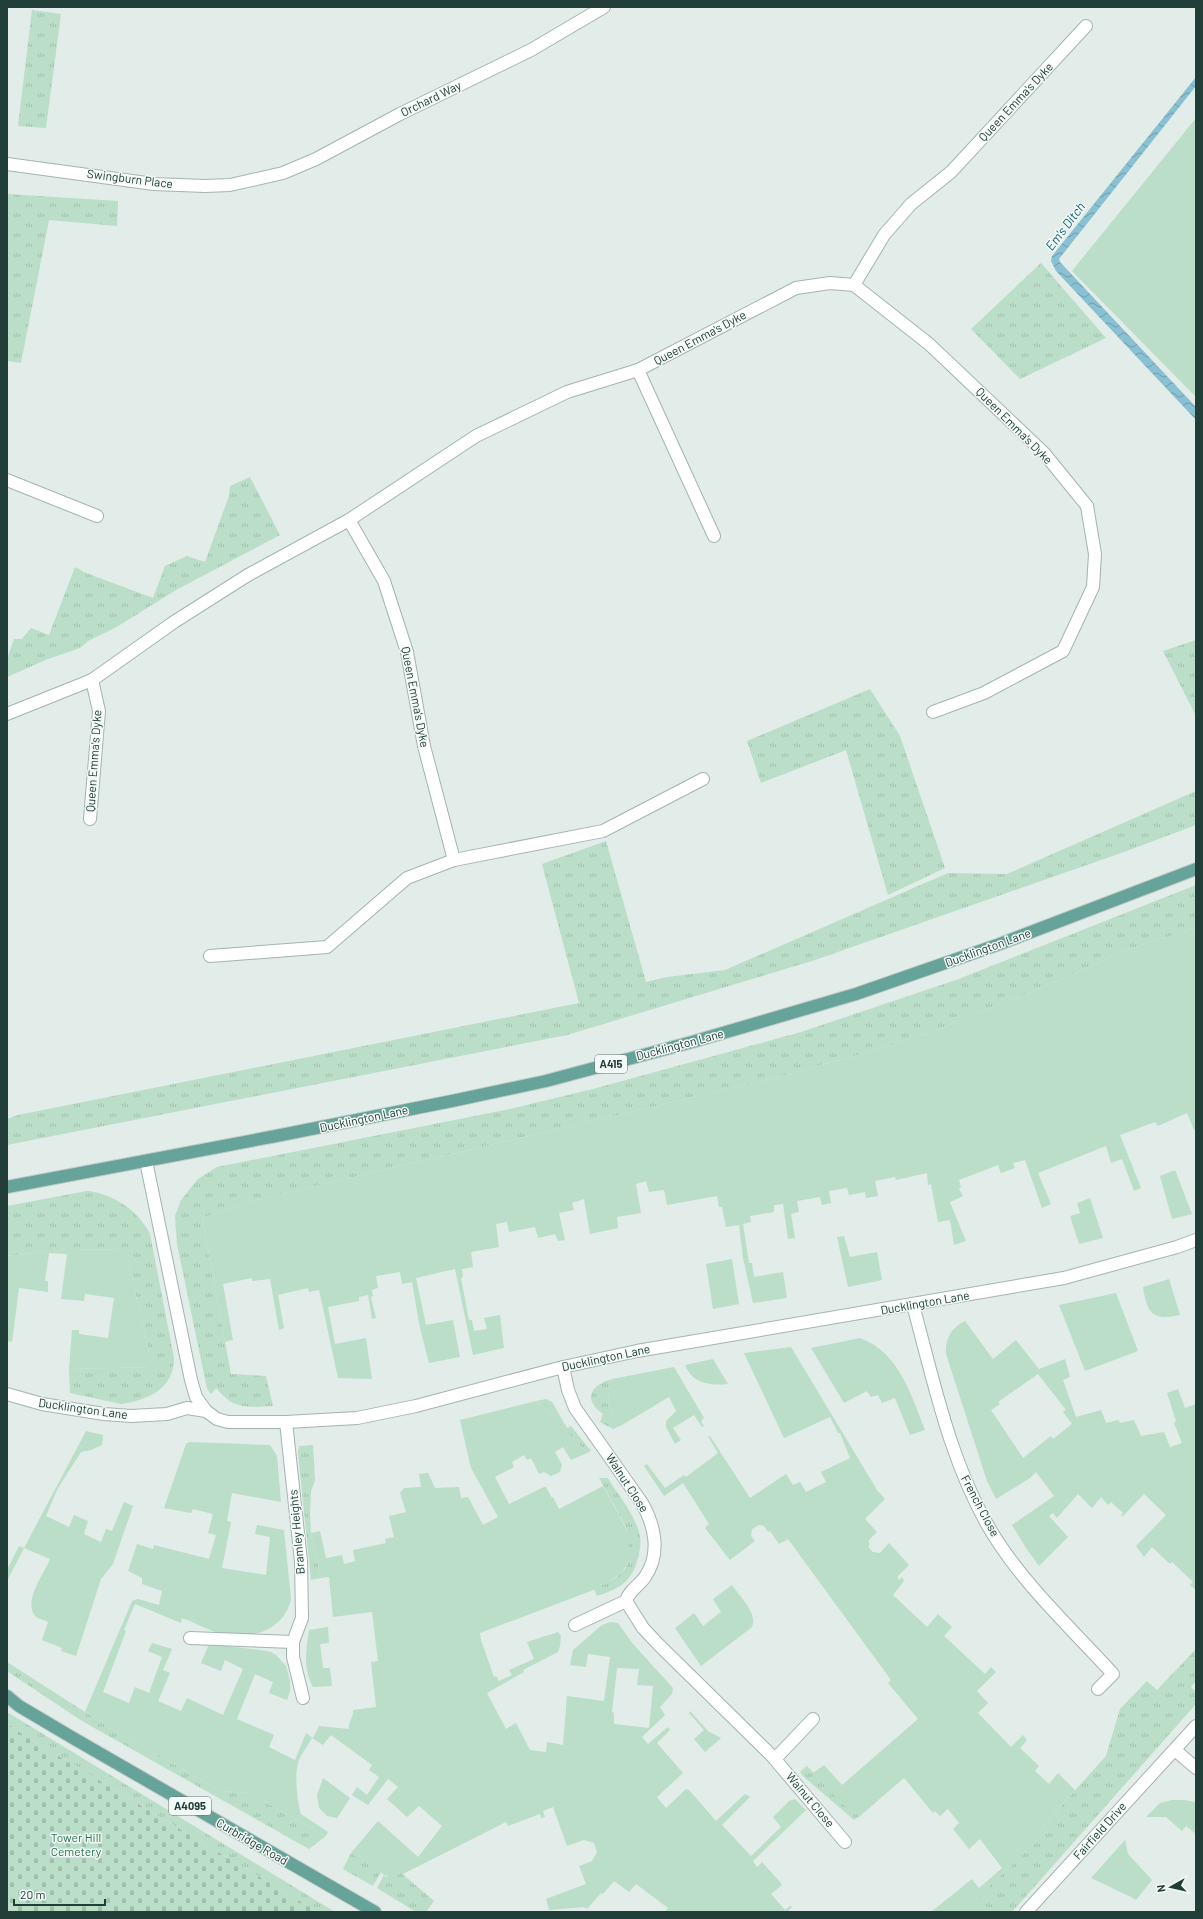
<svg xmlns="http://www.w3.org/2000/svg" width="1203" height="1919" viewBox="0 0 1203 1919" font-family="Barlow,sans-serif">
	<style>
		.grass { fill: url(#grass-tufts) }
		.cemetery { fill: url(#cemetery-stones) }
		.green { fill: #badec7; fill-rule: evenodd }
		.water { fill: url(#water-waves) }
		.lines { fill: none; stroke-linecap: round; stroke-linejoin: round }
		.minor-casing { stroke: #a4b4b1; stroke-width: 14 }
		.primary-casing { stroke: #c1c9c8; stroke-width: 14 }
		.minor { stroke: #fff; stroke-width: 12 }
		.primary { stroke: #66a398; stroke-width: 12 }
		.labels { text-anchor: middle; stroke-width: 3; stroke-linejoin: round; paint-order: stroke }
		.shield { fill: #f2f9f6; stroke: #607672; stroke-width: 1 }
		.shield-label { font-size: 11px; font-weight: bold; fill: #213e39 }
		.street-label { font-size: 12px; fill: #213e39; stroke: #f2f9f6 }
		.park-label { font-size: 12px; fill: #2b754e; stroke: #f2f9f6 }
		.water-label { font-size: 13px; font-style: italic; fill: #1a627b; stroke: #f2f9f6 }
	</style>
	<defs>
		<pattern id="grass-tufts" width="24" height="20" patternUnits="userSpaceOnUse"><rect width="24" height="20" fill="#badec7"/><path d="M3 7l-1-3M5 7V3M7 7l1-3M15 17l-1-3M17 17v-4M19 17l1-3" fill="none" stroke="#a0c0ac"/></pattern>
		<pattern id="cemetery-stones" width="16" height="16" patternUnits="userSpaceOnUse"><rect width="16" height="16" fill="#badec7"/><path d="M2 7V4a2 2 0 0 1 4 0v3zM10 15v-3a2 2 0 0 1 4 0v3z" fill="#a0c0ac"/></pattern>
		<pattern id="water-waves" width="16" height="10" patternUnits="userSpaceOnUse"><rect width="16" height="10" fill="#89c0d2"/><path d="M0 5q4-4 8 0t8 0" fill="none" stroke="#709dab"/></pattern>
	</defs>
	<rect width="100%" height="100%" fill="#e2ece9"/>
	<g class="grass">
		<path d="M32,10l29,4 -15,114 -28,-2z"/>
		<path d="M7,194l111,7 -1,25 -68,-6 -28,143 -14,-2z"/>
		<path d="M1041,263l65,75 -86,41 -49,-50z"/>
		<path d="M250,477l30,58 -104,55 -61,38 -27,13 -8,7 -32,11 -41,18v-18l7,-20h8l9,-11 18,7 26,-68 11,6 67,25 12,-32 22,-10 18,6 24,-66 1,-10z"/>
		<path d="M1196,640v76l-33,-65z"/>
		<path d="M870,689l30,47 45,132 -57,27 -42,-145 -85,33 -14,-42z"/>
		<path d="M1196,791v34l-72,27 -309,108 -248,75 -560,110v-26l11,-4 561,-112 -37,-139 64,-23 40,141 21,-5 58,-7 223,-97 59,1z"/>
		<path d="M1196,885v43l-67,21 -74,33 -129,52 -75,23 -89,24 -506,119 -54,18 29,156 35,2 7,30c-27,1 -39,4 -57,-18l-5,6 -4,-5 -30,-145 -2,-28 6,-16 17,-21 19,-12 293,-58 83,-20 208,-57 155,-52z"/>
		<path d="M87,1191c25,2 52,20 63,43l24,124c0,31 -26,42 -53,46l-51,-11 -1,-24 83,-2 -26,-117 -58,-1 -61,7v-50z"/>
		<path d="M612,1379c-6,18 -6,34 10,46l-9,4 -13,-7 3,-8c-21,-15 -12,-29 9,-35z"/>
		<path d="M546,1399l6,3 15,26 4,-2 20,25 -4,2 -51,-52z"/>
		<path d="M313,1445l2,35 -4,12 -1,20 1,21 10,45 -10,2 -13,-127 1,-7z"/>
		<path d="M599,1478h9c10,17 24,33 30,51 3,7 3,17 1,24 -5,27 -17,35 -42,43l-3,-7 23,-12 8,-8 4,-10 -2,-30z"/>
		<path d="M1196,1649v32l-5,6 5,5v12l-184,208h-50l85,-81 -4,-5 63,-70 14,-47 27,-28 10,9z"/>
		<path d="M7,1662l78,50 135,79 29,2 77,43 -17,13 -227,-128 -75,-50z"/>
		<path d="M7,1712l328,200h-17l-299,-180 -12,-9z"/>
		<path d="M807,1766l36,38 17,12 -6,4 -50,-43 -4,-5z"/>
		<path d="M351,1853l30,19 -8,14 -30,-17z"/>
		<path d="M400,1872l34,29 -8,11h-10l-39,-24 7,-13 2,2 9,-1z"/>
	</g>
	<path class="cemetery" d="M7,1723l12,9 299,180h-311z"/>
	<g class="green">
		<path d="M1196,118v279l-124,-126z"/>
		<path d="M1196,928v201l-2,1 -7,-17 -29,13 -3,-4 -35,13 21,53 -7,3 -12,-32 -11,4 -5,-17 -68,27 13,31 -9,4 -17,-48 -12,3 2,5 -14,5 -3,-8 -39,15 2,7 -2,2 4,7 -13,6 16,39 -12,4 -4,-25 -12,2 -7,-38 -3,1 -1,-12 -31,7 -1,-3 -20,4 3,15 -12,2 -1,-6 -16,3 -2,-7 -18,3 2,12 -9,2 -2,-8 -23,4 2,11 -8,2 4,24 -7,1 -5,-35 -9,1v7l-24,4 1,6 -8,2 6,39h3l2,14 29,-5 4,26 -34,5 -10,-45 -4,-33 -13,2 -4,-20h-3l-2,-11 -50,9 -3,-15 -15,2 -3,-11 -10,3 5,29 -24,4 1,11 -28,6 -6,-35 -12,4 2,7 -15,3 6,27 -7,1 -3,-7 -17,4 -3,-11 -26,5 -2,-10 -11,2 3,23 -28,5 2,15 -11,2 1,8 -2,1 8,42h3l2,11 13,-2 -3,-11 16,-3 4,33 -31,7 -18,-86 -39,9 10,47 27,-5 7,37 -31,6 -9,-35 -8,-46 -10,2 -2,-12 -24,4 2,12 -6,2 1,6 -2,1 5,21 -4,1 -4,-24 -9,2v4l-31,6 7,37 31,-6 6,41 -34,-1 -19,-88 -10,2 -1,-4 -30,7 6,33 -5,2 -9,-51 -18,2v-3l-29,6 10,56 -8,2 -23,-124 54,-18 506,-119 89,-24 75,-23 129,-52 74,-33z"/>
		<path d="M1175,1170l17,44 -20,5 -12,-43z"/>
		<path d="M1090,1198l13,40 -24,6 -9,-28 10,-3 -3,-10z"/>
		<path d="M844,1236l6,21 27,-5 5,28 -34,7 -11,-50z"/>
		<path d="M68,1249l58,1 26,117 -83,2 3,-39h7v4l29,4 6,-40 -29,-4 -1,7 -23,-2 6,-45 -18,-1 -4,28h3v11l-29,-4 -7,54 -5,-1v-85z"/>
		<path d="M732,1259l7,45 -26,5 -7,-45z"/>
		<path d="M1169,1279l11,36c-27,6 -33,-1 -37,-28z"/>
		<path d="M1116,1293l22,58 -53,20 -26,-66z"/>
		<path d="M965,1321l28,38 23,-19 23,29 26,-10 5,18 -7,3 13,37 25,-7 5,13 12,-3 2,3 14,-3 7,16 23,-4 6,15 12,-4 -8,-20 2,-2 -9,-28 11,-4 7,19 11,-4v186l-6,-5 3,-3 -21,-20 -2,2 -18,-17 -8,10 -8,-11 30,-31 -22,-21 -21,22 -2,-1 2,-2 -12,-11 -3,3 -7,-8 -9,11 -14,-14 -21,24 -4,-5 -4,3 19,21 -29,29 -13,-18 -14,-23 42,-29 -18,-24 -6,6 -34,21 -9,-18 -41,-127c-1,-15 5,-26 19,-33zM1038,1374l28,36 -3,2 9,12 -19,15 -2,-3 -28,22 -32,-48 9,-6 -2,-2z"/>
		<path d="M860,1338c39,14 51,57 65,92l-15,5 -15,-37 -13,5 -4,-8 -7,2 -4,-6 -23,12 -33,-55z"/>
		<path d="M791,1347l86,143 8,9 -20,20 12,13 -8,8v8l4,4 7,1 9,-10 20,22 -12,12 2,3 3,-3 2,4 -11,14 34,32 11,-13 14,13 -8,9 41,38 6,-7 5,5 -19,19 11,12 -10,10 33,34 12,-12 4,5 -7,8 19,18 -4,5 14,13 9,-11 17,17 -32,36 4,5 -85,81h-31l41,-33 7,9 23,-20 -22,-29 -11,10 -16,-20 6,-6 -11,-14 -8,7 -5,-5 -2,2 -29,-35 -44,38 -17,-12 -30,-31 11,-8 18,20 76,-66 -30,-36 3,-3 -103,-141 -9,5 -9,-13 -2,1 -4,-6 -5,-1 -7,4 -1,7 4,5 -25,19 -25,-32 4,-4 -26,-41 -19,13 -20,-30 3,-2 18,24 19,-13 2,2 32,-24 -10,-17h2l40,62 36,-24 7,11 7,-3 6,10 20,-10 -5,-10 29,-14 -10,-25h-2l-8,-16 -46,21 -40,-85z"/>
		<path d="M713,1359l15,25c-19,2 -36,-1 -43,-19z"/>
		<path d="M674,1367l30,51 -3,3 3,5 -2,1 -8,-12 -21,13 8,12 -6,4 -9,-17v-6l10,-10 -7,-14 -47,28c-16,-12 -16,-29 -10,-46z"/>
		<path d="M536,1401l51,52 -16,7 -8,-13 -8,5 7,13 -2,7 -9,4 -7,-4 -5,2 -8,-16 -4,2 -3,-5 -12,7 2,5 -19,10 14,27 35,-17h2l6,11 1,-1 6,12 44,-23 26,48v25l-7,14 -26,16 -116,44 1,7 13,37 2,-1 3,5 13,-6 -3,-5 25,-11 -7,-17 31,-10 3,4 -1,10 -2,6 -35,18 1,2 -37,21 19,36 10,-6 14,27 16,2 1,-10 16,3 4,-49 37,5 6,-44 -22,-3 -2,13 -16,-2 3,-15 7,-6 22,-19 9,-3 7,1 15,21 40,44 -1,6 -12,13 5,8 -23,22 6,7 20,-17 2,3 -13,13 26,30 -26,24 9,11 20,-19 3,1 27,31 29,-27 5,3 -28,28 29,31 30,-29 -8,-10 16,-16 6,-2 11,11 -53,51 4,6 5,-5 18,20 2,3 -11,9 14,16 5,-4 2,1 -5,5h-122l3,-4 -32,-24 -7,8 -15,-11 -11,13 -2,-1 -14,16 -3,-2 -35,3 -3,-11 40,-15 -7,-18 13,-5 5,-9 -3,-9 -10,-3 -17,6 -14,-39 -10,4 2,6 -4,1 -1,-4 -32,12 -2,-4 -103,52 -3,-2 -8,6c-6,0 -33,-20 -41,-25l27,-32 40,36 24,-31 -23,-20 -12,11 -20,-18 11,-12 -10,-8 -20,26 -16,-10 5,-8 10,8 12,-18 -10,-7 3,-5 -41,-30 -8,10 -11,-7c-4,7 -10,15 -13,22 -5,12 -2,42 2,54l27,18 -2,4 -77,-43 -29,-2 -135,-79 47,-111 6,-2 21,6 3,-14 -20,-7v-6l-14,-7 9,-27 16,5 1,-4 55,14 7,-24 -8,-2 5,-19 -20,-5 -2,4 -27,-5 22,-64 3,-2 81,3 7,11 4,46 -49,-9 -5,28 4,1 -9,46 44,7 4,-38 -15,-3 2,-9 27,5 7,69c-7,33 -44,43 -75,33 -11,-3 -22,-10 -34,-14l-1,5 -46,-19 -11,26 2,1 -23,61 26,11 6,-16 14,6 13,-36 -14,-6 4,-8 20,6 -9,21 7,3 -12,28 23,10 6,-13 36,17 20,-46 -18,-9 -4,11 -20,-8 8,-19 51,6 11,2 5,3 10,11 4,15v10l-3,9 -18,-7 4,-11 -18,-8 -18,45 37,16 -5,12 26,13 11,-27 7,5 6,-12 30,3c-1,-7 5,-12 4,-19l23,-3 -5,-45 7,-1 -6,-49 -39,5 -4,-40 -8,1 -10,-45 9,-2 6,27 16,-3 2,9 11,-3 -2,-11 33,-7 -1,-4 9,-2 -5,-21 17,-4 -6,-19 4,-5 17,-1 -2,-13 9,-1 7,15 24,-1 2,11 7,-1 15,28 15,-8 -27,-49 -11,-48zM617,1668l22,1 -2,16 16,1 -4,42 -35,-4v-11l-2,-1z"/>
		<path d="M86,1431l17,4 -1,10 -11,5 -10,2 -23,36 -12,28 23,11 5,-12 14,6 -4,13 17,8 5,-13 6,2 12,-29 9,4 -20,58 -12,15 -25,77 -15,-5 1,-3 -20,-8 6,-18c-3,-2 -9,-3 -12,-5 -14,-15 8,-43 14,-58l-26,-11 -17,33v-11l12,-24 5,2z"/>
		<path d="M732,1585c8,12 26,28 20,42l-51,39 -26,-38 19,-15 9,13 18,-14 -8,-13z"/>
		<path d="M328,1627l1,16 -9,1 3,24h7l2,18 -19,1c-10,-19 -7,-36 -4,-57z"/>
		<path d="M690,1711l18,20 13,7 -16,14 -11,-13 10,-9 -15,-17z"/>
		<path d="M323,1778l27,20 -13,20 -10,-2 -8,-8 -2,-13z"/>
		<path d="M1172,1800h12l12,2v32l-10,-8 -4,5 -16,-14h-20l14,-14z"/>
		<path d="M1125,1840l3,14 24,26 -16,20 -5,-3 -40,-19z"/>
	</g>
	<path class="water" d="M1196,77v9l-137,173 1,3 136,145v13l-140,-149 -5,-10 1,-5z"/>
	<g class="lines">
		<g class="minor-casing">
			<g id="minor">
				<path d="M7,164l147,20 51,2 25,-1 53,-12 33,-14 84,-45 131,-64 73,-43"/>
				<path d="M854,285l75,59 115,109 43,53 8,48 -2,33 -30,64 -79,42 -51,19"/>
				<path d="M638,370l76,166"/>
				<path d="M7,480l90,36"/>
				<path d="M349,520l35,61 23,71 17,94 30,114"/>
				<path d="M7,714l85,-34 82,-58 74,-47 101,-55 127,-84 91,-44 71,-22 158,-82 34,-5 24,2 30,-50 27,-31 40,-32 135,-146"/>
				<path d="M90,819l9,-108 -7,-31"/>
				<path d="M210,956l117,-9 80,-69 47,-18 149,-29 100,-52"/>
				<path d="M146,1161l45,219 5,17 10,14"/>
				<path d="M913,1305c21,77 37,157 78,226 32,53 80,97 122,143l-15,15"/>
				<path d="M563,1367l5,23 7,18 67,95c13,23 19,51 3,74 -6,9 -16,13 -19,24l-51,24"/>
				<path d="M7,1394l35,10 62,10 27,2 36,-2 20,-6 19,3 11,8 11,3h58l71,-4 59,-12 147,-39 74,-16 427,-73 113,-31 19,-7"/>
				<path d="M286,1422l15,139 1,57 -9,24v15l10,41"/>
				<path d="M626,1601l17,27 17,18 112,110 73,86"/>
				<path d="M190,1638l103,4"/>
				<path d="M1175,1750l21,18"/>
				<path d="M775,1759l38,-40"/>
				<path d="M1026,1912l170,-186"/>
			</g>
		</g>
		<g class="primary-casing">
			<g id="primary">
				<path d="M7,1187l269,-51 176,-35 94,-20 146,-39 164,-48 141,-49 199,-76"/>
				<path d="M7,1696l12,10 54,32 302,174"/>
			</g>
		</g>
		<use href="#minor" class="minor"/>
		<use href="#primary" class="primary"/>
	</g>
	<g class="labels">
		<g class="shield">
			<rect x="595" y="1055" width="32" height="18" rx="3"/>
			<rect x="169" y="1797" width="42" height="18" rx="3"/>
		</g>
		<g class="shield-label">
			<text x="611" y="1068">A415</text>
			<text x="190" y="1810">A4095</text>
		</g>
		<g class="street-label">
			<text transform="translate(431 99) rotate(-26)" y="4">Orchard Way</text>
			<text transform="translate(1016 102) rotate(-47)" y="4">Queen Emma's Dyke</text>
			<text transform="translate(130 179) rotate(7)" y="4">Swingburn Place</text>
			<text transform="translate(700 338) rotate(-28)" y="4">Queen Emma's Dyke</text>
			<text transform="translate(1014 426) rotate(45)" y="4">Queen Emma's Dyke</text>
			<text transform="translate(415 697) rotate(79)" y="4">Queen Emma's Dyke</text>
			<text transform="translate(94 761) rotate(-86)" y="4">Queen Emma's Dyke</text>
			<text transform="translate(988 948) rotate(-20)" y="4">Ducklington Lane</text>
			<text transform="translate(680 1045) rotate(-15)" y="4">Ducklington Lane</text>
			<text transform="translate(364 1119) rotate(-12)" y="4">Ducklington Lane</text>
			<text transform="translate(925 1303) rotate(-10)" y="4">Ducklington Lane</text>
			<text transform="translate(606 1358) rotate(-12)" y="4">Ducklington Lane</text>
			<text transform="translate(83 1409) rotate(8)" y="4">Ducklington Lane</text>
			<text transform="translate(627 1483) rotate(57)" y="4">Walnut Close</text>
			<text transform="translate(980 1506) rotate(62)" y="4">French Close</text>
			<text transform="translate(297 1532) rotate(-95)" y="4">Bramley Heights</text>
			<text transform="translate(810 1800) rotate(50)" y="4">Walnut Close</text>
			<text transform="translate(1100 1831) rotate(-48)" y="4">Fairfield Drive</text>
			<text transform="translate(252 1842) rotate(30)" y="4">Curbridge Road</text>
		</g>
		<g class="park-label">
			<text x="76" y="1842">Tower Hill<tspan x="76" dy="14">Cemetery</tspan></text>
		</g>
		<g class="water-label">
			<text transform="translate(1065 226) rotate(-53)" y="5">Em's Ditch</text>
		</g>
	</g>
	<rect width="1203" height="1919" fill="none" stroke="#213e39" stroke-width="16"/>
	<g transform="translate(1171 1887) rotate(262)" stroke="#f2f9f6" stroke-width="3" paint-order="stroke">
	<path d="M0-3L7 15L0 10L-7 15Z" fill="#213e39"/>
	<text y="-6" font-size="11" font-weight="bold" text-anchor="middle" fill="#213e39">N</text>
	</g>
	<path d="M14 1899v6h91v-6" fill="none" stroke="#213e39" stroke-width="2"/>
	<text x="20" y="1899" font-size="12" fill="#213e39" stroke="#f2f9f6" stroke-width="3" paint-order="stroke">20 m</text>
</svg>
